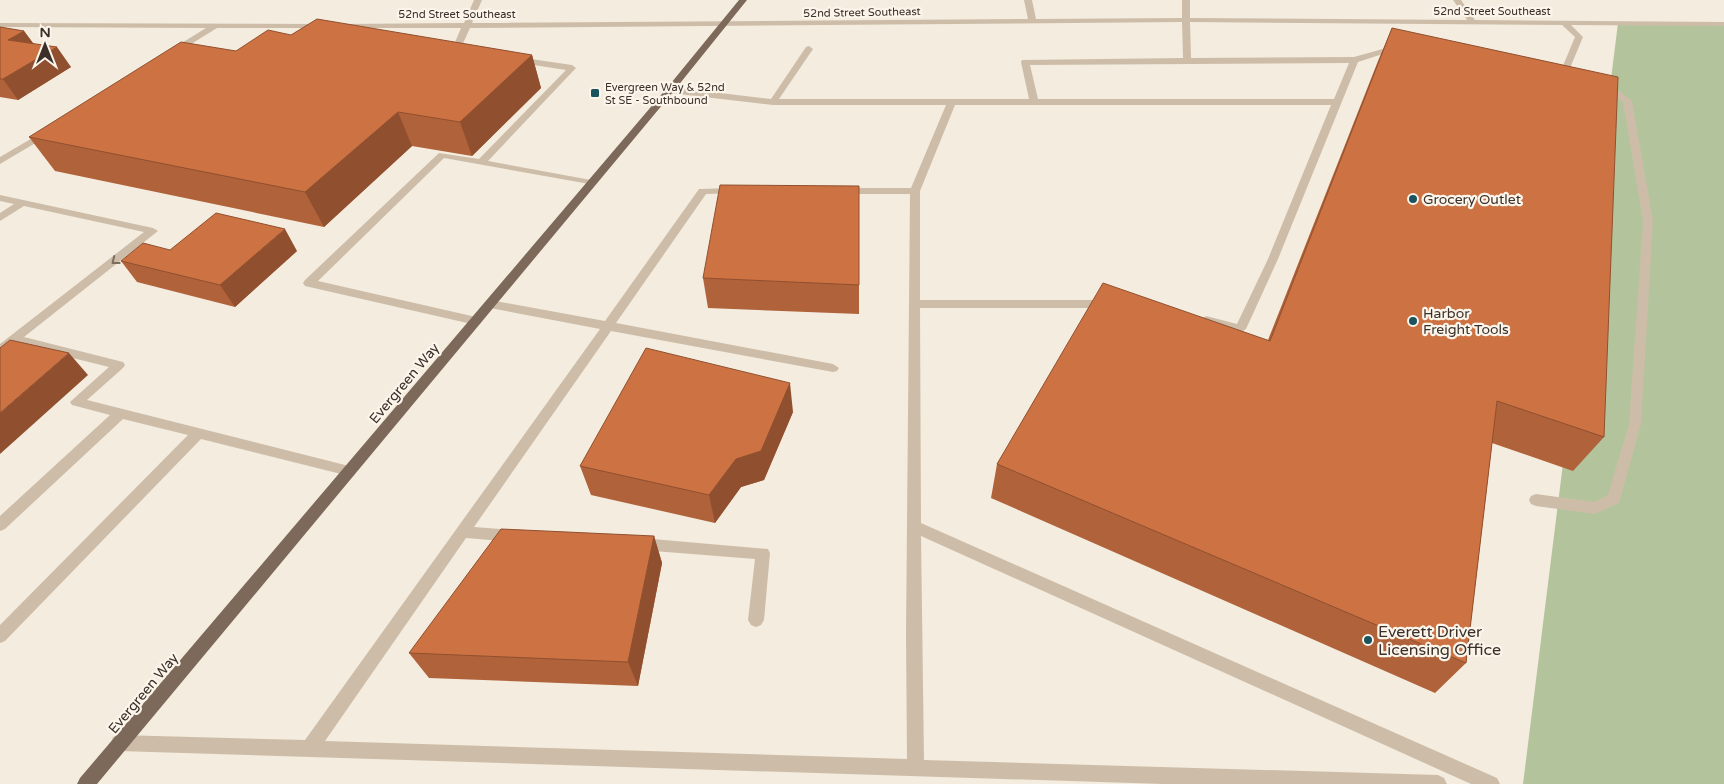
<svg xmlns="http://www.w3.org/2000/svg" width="1724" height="784" viewBox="0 0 1724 784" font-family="'Varela Round',sans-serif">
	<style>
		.green { fill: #b3c49c }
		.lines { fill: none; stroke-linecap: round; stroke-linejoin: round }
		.minor { fill: #cdbda8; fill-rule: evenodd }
		.major { fill: #7d6959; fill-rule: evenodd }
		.wall { fill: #b0623a }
		.shaded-wall { fill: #90502f }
		.building { fill: #cd7243; stroke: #90502f }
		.oneway { stroke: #7c6f62 }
		.poi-dot { fill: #1b535e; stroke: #fbf5eb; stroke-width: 2 }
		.labels { text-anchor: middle; stroke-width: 4.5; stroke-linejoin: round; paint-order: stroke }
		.far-street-label { font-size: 11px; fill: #3a3029; stroke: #fbf5eb }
		.far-poi-label { font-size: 11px; fill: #3a3029; stroke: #fbf5eb; text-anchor: start }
		.poi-label { font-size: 14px; fill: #3a3029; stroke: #fbf5eb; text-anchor: start }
		.street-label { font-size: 14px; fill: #3a3029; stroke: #fbf5eb }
		.near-poi-label { font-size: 16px; fill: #3a3029; stroke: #fbf5eb; text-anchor: start }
	</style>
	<rect width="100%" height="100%" fill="#f4ecde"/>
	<path class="green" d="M1618,23l106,1v760h-201z"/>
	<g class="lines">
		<g class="minor">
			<path d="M474,0h8l-10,23 556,-4 -4,-19h8l4,19 146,-1v-18h8v18l277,2 -14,-20h8l14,20 249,2v4l-153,-1 12,12 -18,43 -4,3 -4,-3 18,-43 -13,-12 -372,-3 1,36 163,-1 43,-12 4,3 -43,14 -80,197 -32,70 -6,4 -38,-10 -2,-3 6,-4 31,8 31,-65 63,-154h-376l-35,86v109h186l6,4 -6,4h-186l1,215 576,255 3,6h-29l-550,-248 3,224 514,15 6,3 3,6h-284l-1044,-33 -6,-2 -2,-6 2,-6 6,-2 186,5 295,-411 -110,-21 -4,-1 -2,-3 2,-3 4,-1 115,21 94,-132 36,-1 4,1v4l-33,1 -90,129 217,41 6,4 -2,3 -4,1 -222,-41 -137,196 40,3 5,2 2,4 -2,4 -5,2 -48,-4 -141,203 582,18 -1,-125 4,-440h-68l-5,-3 5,-3h69l35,-83h-173l-103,-12 -4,-3 4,-3 101,12 35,-52 3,-1 4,3 -34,50h250l-8,-37 1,-2 161,-2 -1,-36 -712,6 -10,22 4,3 -4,3 -9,-4 10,-24h-119l-4,-2 4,-2 122,-1zM1349,63l-15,36h-296l-8,-34z"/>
			<path d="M0,23l322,1 4,2 -4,2h-105l-42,26 -3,-1v-4l34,-21 -206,-1z"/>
			<path d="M517,57l55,8 4,3 -88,93 103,19 5,3 -1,2 -151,-27 -126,123 158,36 6,4 -2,3 -4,1 -171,-39 -2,-3 2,-3 134,-127 40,6 87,-89 -52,-8v-4z"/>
			<path d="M1600,87l19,4 13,10 21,120 -12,203 -22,79 -24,11 -59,-8 -5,-2 -2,-4 2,-4 5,-2 58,8 14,-7 21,-71 14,-203 -20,-119 -10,-7 -16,-3 -1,-2z"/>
			<path d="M46,130l5,3 -2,2 -49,29v-7z"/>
			<path d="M0,195l153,33 5,3 -134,106 99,25 2,3 -2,3 -36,32 262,66 5,1 2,4 -2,4 -5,1 -148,-37 -196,202 -5,2v-18l188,-190 -65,-16 -118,110 -5,2v-15l110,-101 -38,-10 -2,-3 39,-35 -93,-23 -16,10v-10l144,-112 -120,-26 -24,15v-8l14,-9 -14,-3z"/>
			<path d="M641,538l127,11 2,4 -6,67 -3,5 -5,2 -5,-2 -3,-5 7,-61 -114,-9 -5,-2 -2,-4 2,-4z"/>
		</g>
		<path class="major" d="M739,0h8l-74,92 -576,692h-20l3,-6 587,-690z"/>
	</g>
	<g class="wall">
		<path d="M0,27l24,4 9,12 38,24 -53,33 -18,-3z"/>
		<path d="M1392,28l212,409 -31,34 -81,-28 -26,220 -31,30 -444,-195 6,-34 271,-124 110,-279z"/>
		<path d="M291,35l241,20 9,33 -69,68 -60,-10 -88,81 -269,-56 -26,-34 207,-86z"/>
		<path d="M859,186v128l-151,-6 -5,-30z"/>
		<path d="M170,250l127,1 -62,56 -98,-25 -16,-21z"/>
		<path d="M793,412l-29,68 -23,7 -26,36 -124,-28 -11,-29z"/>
		<path d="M654,536l8,27 -24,123 -209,-8 -20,-25z"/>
	</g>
	<g class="shaded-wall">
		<path d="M24,31l14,19 -30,-10z"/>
		<path d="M57,47l14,20 -53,33 -15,-21z"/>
		<path d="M532,55l9,33 -69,68 -12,-34z"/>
		<path d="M398,112l14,34 -88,81 -19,-35z"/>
		<path d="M285,229l12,22 -62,56 -15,-22z"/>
		<path d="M69,353l19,22 -88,79v-41z"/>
		<path d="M790,383l3,29 -29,68 -23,7 -26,36 -6,-28z"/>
		<path d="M654,536l8,27 -24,123 -10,-24z"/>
	</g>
	<g class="building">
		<path d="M317,19l215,36 -72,67 -62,-10 -93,80 -276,-55 152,-95 55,9 32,-21 23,5z"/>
		<path d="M0,27l24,4 -16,9 49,7 -54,32h-3z"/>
		<path d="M1392,28l226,49 -14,360 -107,-36 -31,262 -469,-199 106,-181 167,58z"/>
		<path d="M720,185l139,1v99l-156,-7z"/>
		<path d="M216,213l69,16 -65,56 -99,-24 22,-18 27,7z"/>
		<path d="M10,340l59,13 -69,60v-65z"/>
		<path d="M646,348l144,35 -29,68 -25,8 -27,36 -129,-29z"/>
		<path d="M501,529l153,7 -26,126 -219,-9z"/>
	</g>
	<defs><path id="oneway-chevron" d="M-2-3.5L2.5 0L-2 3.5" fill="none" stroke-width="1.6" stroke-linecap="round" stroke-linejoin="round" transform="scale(1.25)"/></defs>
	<use class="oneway" href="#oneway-chevron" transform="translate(115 261) rotate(142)"/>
	<g class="poi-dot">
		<rect x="590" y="88" width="10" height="10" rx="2.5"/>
		<circle cx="1413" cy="199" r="5"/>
		<circle cx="1413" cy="321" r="5"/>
		<circle cx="1368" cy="640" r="5"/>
	</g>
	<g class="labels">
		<g class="far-street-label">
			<text x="1492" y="15">52nd Street Southeast</text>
			<text transform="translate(862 12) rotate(-1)" y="4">52nd Street Southeast</text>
			<text x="457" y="18">52nd Street Southeast</text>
		</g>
		<g class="far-poi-label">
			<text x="605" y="91">Evergreen Way &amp; 52nd<tspan x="605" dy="13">St SE - Southbound</tspan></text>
		</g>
		<g class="poi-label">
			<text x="1423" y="204">Grocery Outlet</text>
			<text x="1423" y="318">Harbor<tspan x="1423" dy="16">Freight Tools</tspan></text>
		</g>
		<g class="street-label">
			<text transform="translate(404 383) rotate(-50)" y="5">Evergreen Way</text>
			<text transform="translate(143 693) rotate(-50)" y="5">Evergreen Way</text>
		</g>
		<g class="near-poi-label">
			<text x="1378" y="637">Everett Driver<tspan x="1378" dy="18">Licensing Office</tspan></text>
		</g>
	</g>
	<g transform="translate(45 45)" stroke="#fbf5eb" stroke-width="4" paint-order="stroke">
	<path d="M0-4L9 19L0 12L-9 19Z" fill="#3a3029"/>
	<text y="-8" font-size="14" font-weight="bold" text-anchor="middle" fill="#3a3029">N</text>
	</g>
</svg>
